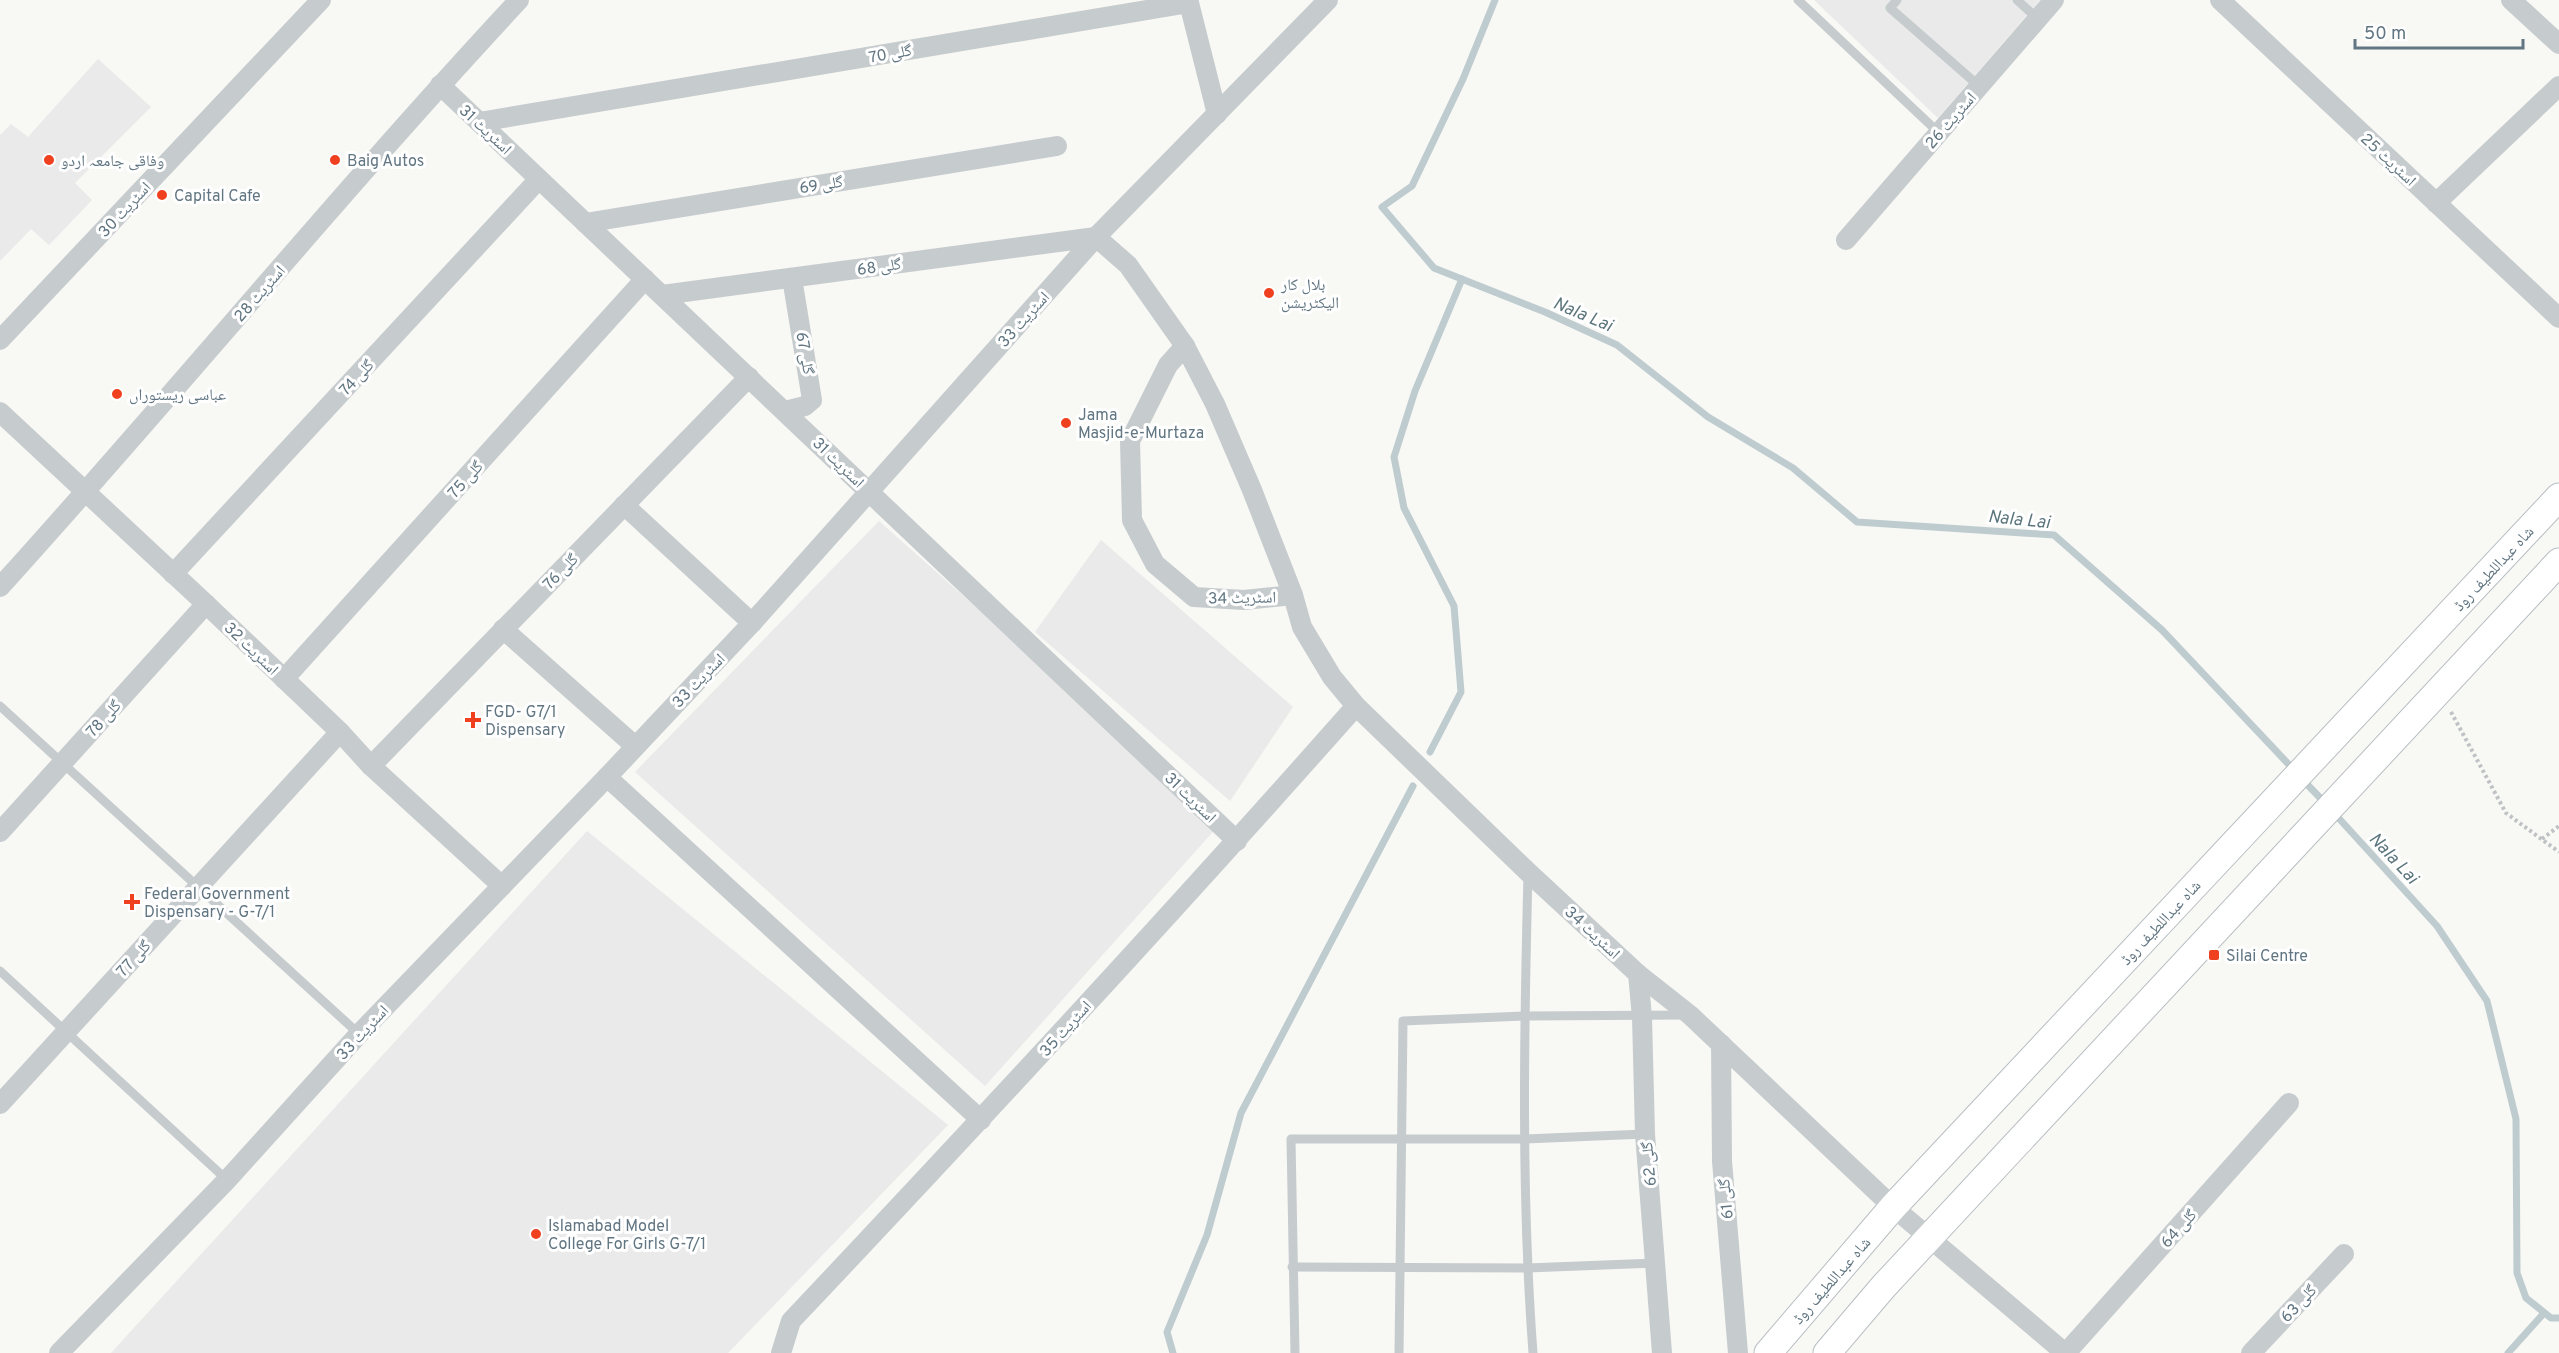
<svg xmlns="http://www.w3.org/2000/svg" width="2559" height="1353" viewBox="0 0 2559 1353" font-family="Overpass,'Noto Naskh Arabic',sans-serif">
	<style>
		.built { fill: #e9eae9 }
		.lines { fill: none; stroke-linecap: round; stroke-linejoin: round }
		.stream { stroke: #becbcf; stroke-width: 7 }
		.secondary-casing { stroke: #b8bec2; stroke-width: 29 }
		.path { stroke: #bfc2c4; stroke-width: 4; stroke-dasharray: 3 3; stroke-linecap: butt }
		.lane { stroke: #c6cbcd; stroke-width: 9 }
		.street { stroke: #c6cbcd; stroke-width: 20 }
		.secondary { stroke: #fff; stroke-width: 27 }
		.poi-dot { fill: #ef401f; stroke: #fff; stroke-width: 2 }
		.labels { text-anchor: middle; stroke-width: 6; stroke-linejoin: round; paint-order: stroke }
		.street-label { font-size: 16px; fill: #617682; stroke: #fff }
		.poi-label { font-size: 16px; fill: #617682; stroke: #fff; text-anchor: start }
		.water-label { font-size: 18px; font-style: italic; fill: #5c767d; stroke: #fff }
	</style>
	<rect width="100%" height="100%" fill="#f8f8f5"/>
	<g class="built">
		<path d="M1814,0h226l-102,118z"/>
		<path d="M98,59l53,48 -76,76 17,17 -43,45 -18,-16 -31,32v-126l11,-11 17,13z"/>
		<path d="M879,521l341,303 -235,262 -350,-314z"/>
		<path d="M1101,540l192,167 -63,94 -195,-169z"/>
		<path d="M587,831l361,294 -220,228h-617z"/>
	</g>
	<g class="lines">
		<g class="stream">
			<path d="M1495,0l-32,79 -51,107 -30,21 52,61 111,44 72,33 91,72 85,51 64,54 197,13 108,95 132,140"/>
			<path d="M1430,752l31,-60 -7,-86 -50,-98 -10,-51 21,-66 47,-112"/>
			<path d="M2301,778l26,27"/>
			<path d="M2334,813l103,113 50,75 29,118 1,154 9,25 25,20h8"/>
			<path d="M1173,1353l-6,-21 40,-97 34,-122 172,-327"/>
			<path d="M2508,1353l36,-40"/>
		</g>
		<g class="secondary-casing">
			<g id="secondary">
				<path d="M1768,1353l125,-146 666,-710"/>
				<path d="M1827,1353l57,-67 675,-724"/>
			</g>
		</g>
		<g class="path">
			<path d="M2451,712l55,101 53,39"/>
			<path d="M2542,839l17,-13"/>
		</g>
		<g class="lane">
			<path d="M1798,0l141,133"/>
			<path d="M1897,0l-7,8 89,78"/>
			<path d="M2017,0l21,19"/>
			<path d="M0,706l359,328"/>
			<path d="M1528,873c-4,160 -7,320 5,480"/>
			<path d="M0,971l227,209"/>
			<path d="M1292,1267l235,1 129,-5"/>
			<path d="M1295,1353l-4,-214h234l120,-5"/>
			<path d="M1399,1353l4,-332 121,-5 162,-1"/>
		</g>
		<g class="street">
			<path d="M2220,0l339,318"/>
			<path d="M2511,0l48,44"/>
			<path d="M440,85l797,756"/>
			<path d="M479,122l710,-119 28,111"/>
			<path d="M2436,203l123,-117"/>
			<path d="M585,223l472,-77"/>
			<path d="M1846,240l208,-240"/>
			<path d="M662,295l434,-58 32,28 57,81 30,58 37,86 41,105 9,32 30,50 24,29 172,166 110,102 52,41 203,192 172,146"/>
			<path d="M0,340l321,-340"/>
			<path d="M1185,346l-17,19 -38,76 2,79 23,44 39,33 50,3 49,-5"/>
			<path d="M785,411l20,-5 7,-6 -20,-122"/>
			<path d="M0,412l206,192 134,128 31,34 131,120"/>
			<path d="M624,505l128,118"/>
			<path d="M173,574l366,-395"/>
			<path d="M0,587c175,-193 341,-396 519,-587"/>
			<path d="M503,629l132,117"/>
			<path d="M284,679l361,-400"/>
			<path d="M371,766l378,-389"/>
			<path d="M607,777l374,343"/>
			<path d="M0,832l206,-228"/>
			<path d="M1638,974l4,43 3,117 17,219"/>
			<path d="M1721,1044l1,117 16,192"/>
			<path d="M0,1104l340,-372"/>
			<path d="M59,1353l168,-173 132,-146 248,-257 145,-154 344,-386 232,-237"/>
			<path d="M781,1353l10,-32c191,-202 380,-406 565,-615"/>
			<path d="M2066,1353l223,-250"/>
			<path d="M2251,1353l93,-99"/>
		</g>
		<use href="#secondary" class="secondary"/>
	</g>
	<g class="poi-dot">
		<circle cx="49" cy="160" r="6"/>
		<circle cx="335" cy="160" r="6"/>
		<circle cx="162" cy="195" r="6"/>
		<circle cx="1269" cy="293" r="6"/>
		<circle cx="117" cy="394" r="6"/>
		<circle cx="1066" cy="423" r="6"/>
		<path d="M470 711h6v6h6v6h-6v6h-6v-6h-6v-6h6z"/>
		<path d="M129 893h6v6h6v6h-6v6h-6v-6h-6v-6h6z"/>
		<rect x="2208" y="949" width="12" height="12" rx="3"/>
		<circle cx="536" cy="1234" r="6"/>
	</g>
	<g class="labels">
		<g class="street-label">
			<text transform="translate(890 53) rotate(-10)" y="6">گلی 70</text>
			<text transform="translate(1950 120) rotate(-49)" y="6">اسٹریٹ 26</text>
			<text transform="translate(486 129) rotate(43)" y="6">اسٹریٹ 31</text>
			<text transform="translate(2389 159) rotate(43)" y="6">اسٹریٹ 25</text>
			<text transform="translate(821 184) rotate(-9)" y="6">گلی 69</text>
			<text transform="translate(124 209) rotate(-47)" y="6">اسٹریٹ 30</text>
			<text transform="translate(879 266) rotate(-8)" y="6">گلی 68</text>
			<text transform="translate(259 293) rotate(-49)" y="6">اسٹریٹ 28</text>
			<text transform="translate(1023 319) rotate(-48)" y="6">اسٹریٹ 33</text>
			<text transform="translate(806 353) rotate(80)" y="6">گلی 67</text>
			<text transform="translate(356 377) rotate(-47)" y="6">گلی 74</text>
			<text transform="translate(839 462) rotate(44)" y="6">اسٹریٹ 31</text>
			<text transform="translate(465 479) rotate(-48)" y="6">گلی 75</text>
			<text transform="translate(2493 568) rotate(-47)" y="6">شاہ عبداللطیف روڈ</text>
			<text transform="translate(560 571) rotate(-46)" y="6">گلی 76</text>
			<text transform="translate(1242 597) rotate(-1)" y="6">اسٹریٹ 34</text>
			<text transform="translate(252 648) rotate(44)" y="6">اسٹریٹ 32</text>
			<text transform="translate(698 680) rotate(-46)" y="6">اسٹریٹ 33</text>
			<text transform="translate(103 718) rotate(-48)" y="6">گلی 78</text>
			<text transform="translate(1191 797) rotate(44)" y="6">اسٹریٹ 31</text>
			<text transform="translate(2160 922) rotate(-47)" y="6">شاہ عبداللطیف روڈ</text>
			<text transform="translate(1593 932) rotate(43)" y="6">اسٹریٹ 34</text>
			<text transform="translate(133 958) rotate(-48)" y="6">گلی 77</text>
			<text transform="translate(1065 1028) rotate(-48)" y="6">اسٹریٹ 35</text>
			<text transform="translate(362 1032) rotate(-47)" y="6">اسٹریٹ 33</text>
			<text transform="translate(1648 1164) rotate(-95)" y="6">گلی 62</text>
			<text transform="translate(1725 1199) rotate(-95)" y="6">گلی 61</text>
			<text transform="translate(2178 1228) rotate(-48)" y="6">گلی 64</text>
			<text transform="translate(1831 1280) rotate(-49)" y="6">شاہ عبداللطیف روڈ</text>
			<text transform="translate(2298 1303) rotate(-47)" y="6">گلی 63</text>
		</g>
		<g class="poi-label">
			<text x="61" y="166">وفاقی جامعہ اردو</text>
			<text x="347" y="166">Baig Autos</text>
			<text x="174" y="201">Capital Cafe</text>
			<text x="1281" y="290">بلال کار<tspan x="1281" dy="18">الیکٹریشن</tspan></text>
			<text x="129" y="400">عباسی ریستوراں</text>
			<text x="1078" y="420">Jama<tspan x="1078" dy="18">Masjid-e-Murtaza</tspan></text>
			<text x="485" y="717">FGD- G7/1<tspan x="485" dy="18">Dispensary</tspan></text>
			<text x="144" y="899">Federal Government<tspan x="144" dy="18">Dispensary - G-7/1</tspan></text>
			<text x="2226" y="961">Silai Centre</text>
			<text x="548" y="1231">Islamabad Model<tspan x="548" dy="18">College For Girls G-7/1</tspan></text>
		</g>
		<g class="water-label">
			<text transform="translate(1583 314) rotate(23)" y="6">Nala Lai</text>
			<text transform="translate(2019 519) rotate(6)" y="6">Nala Lai</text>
			<text transform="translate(2394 858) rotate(47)" y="6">Nala Lai</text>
		</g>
	</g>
	<path d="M2355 39v9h168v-9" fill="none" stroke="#617682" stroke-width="3"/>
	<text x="2364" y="39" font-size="18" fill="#617682" stroke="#ffffff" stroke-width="4.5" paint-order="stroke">50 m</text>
</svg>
